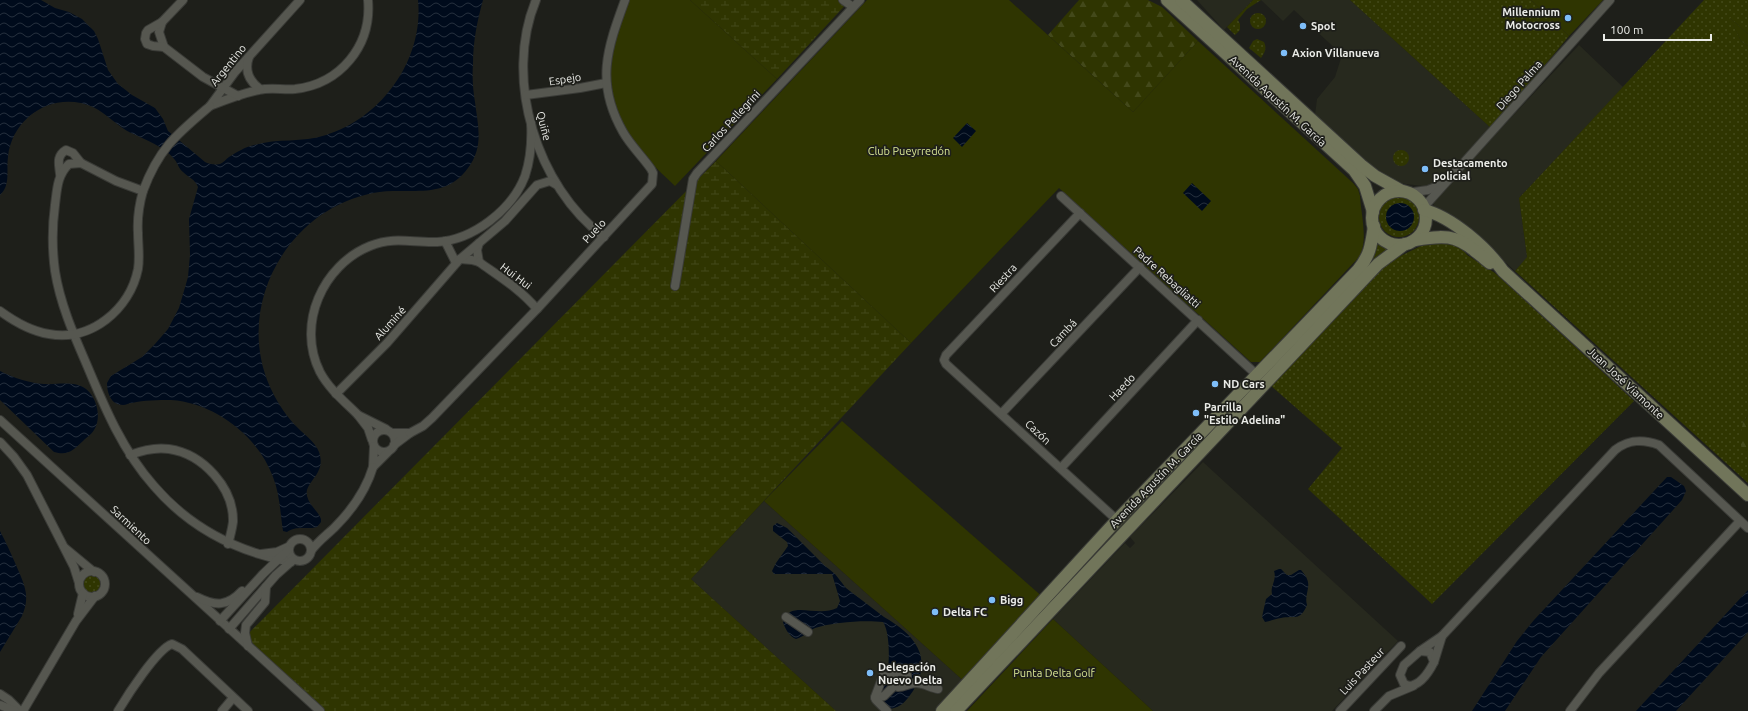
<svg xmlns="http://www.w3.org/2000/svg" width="1748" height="711" viewBox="0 0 1748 711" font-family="Ubuntu,sans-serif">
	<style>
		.built { fill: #27291e }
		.grass { fill: url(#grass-dots) }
		.forest { fill: url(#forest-firs) }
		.wetland { fill: url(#wetland-marsh) }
		.green { fill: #2f3501 }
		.water { fill: url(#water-waves) }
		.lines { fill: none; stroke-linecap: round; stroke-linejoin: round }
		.street-casing { stroke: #3a3b37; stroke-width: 10 }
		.secondary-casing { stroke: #3a3b37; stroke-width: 14 }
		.street { stroke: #565750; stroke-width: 8 }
		.secondary { stroke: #71755a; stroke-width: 12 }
		.poi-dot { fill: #7ebef9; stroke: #1e1f1a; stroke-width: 1.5 }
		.labels { text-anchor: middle; stroke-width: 3.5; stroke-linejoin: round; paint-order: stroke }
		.poi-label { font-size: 11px; font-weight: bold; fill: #eaebe7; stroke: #1e1f1a; text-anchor: start }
		.street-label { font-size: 11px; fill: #eaebe7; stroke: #1e1f1a }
		.park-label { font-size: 11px; fill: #d9e694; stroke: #1e1f1a }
	</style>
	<defs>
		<pattern id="grass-dots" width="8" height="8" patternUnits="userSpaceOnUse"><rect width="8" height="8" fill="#2f3501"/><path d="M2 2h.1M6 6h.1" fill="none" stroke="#43491a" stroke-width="1.8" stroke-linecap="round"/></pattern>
		<pattern id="forest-firs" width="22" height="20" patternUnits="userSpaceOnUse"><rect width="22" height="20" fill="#2f3501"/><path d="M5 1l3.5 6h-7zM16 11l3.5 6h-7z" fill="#43491a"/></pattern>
		<pattern id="wetland-marsh" width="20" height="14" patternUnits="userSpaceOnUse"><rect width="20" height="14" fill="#2f3501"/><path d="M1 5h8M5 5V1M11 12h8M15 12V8" fill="none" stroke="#43491a"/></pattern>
		<pattern id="water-waves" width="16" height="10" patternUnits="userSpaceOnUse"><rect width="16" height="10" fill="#000b1c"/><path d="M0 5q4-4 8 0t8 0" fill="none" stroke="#252f3d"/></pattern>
	</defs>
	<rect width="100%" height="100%" fill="#1e1f1a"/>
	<g class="built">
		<path d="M1197,0h56l-29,30z"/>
		<path d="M1261,0h89l142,129 -47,49 -11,7 -12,1 -24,-3 -31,-17 -52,-51 2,-16 18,-22 7,-22 -48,-45 -11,11z"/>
		<path d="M1579,45l44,42 -104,111 8,60 -12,13 -55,-49 -26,-14 -1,-7z"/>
		<path d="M1203,462l195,179 -66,70h-179l-100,-92 72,-76 5,5 5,-5 -5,-6z"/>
		<path d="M764,501l203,183 -25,27h-106l-145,-132z"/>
	</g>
	<g class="grass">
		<path d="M1253,0h8l-14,9 -9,11 2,4v6l-5,5 -8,-8z"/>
		<path d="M1350,0h181l38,36 -77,93z"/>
		<path d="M1704,0h44v34l-18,-16 11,23 7,5v369l-5,8 3,31h2v29l-233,-212 12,-14 -8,-59z"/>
		<circle cx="1258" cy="21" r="8"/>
		<path d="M1257,39l7,3c3,6 1,10 -3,16l-12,-10 4,-7z"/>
		<circle cx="1401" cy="158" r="8"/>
		<circle cx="1399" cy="217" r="20"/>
		<path d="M1439,239l21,7 7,9 28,18 139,128 -202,203 -124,-115 34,-41 -73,-64 111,-118 45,-22z"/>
		<path d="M1377,241l13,7 -440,463 142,-155 183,-194z"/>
		<circle cx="92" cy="584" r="9"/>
	</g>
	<g class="forest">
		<path d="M1079,0h69l14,7 36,34 -65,71 -85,-77z"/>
		<path d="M1729,17l19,17v12l-7,-5z"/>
		<path d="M1748,415v39h-2l-7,-13 4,-18z"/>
	</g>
	<g class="wetland">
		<path d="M690,0h160l-73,79z"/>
		<path d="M716,161l195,182 -220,236 145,132h-513l-80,-72z"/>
	</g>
	<g class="green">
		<path d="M627,0h63l87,79 -102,107c-44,-41 -74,-75 -63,-139 2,-16 10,-32 15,-47z"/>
		<path d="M867,0h142l124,112 65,-71 155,142 5,6 2,7c1,19 8,42 0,60l-100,106h-9l-192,-174 -148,155 -195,-182z"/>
		<path d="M1531,0h72l-34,36z"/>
		<path d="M842,421l203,178 -78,85 -203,-183z"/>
		<path d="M1053,619l100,92h-186z"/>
	</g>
	<g class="water">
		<path d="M0,0h41l14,8 14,4 13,7 12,12 4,8 10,31 10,14 14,11 23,13 8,11 5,12 37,31c3,2 11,3 15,2 3,-1 6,-5 9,-7 8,-5 16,-10 25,-12 24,-7 48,-2 72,-10 56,-17 98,-76 92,-135h65c-6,21 -10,43 -10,64 -1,13 0,26 2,38 3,24 9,45 -7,66 -24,34 -61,18 -95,25 -86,17 -139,113 -103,194 6,13 14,26 24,37 8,9 21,17 25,28 8,23 -15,29 -12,44 2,9 11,15 14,23v3l-4,5c-11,3 -20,-2 -30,5l-4,-1c-3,-19 -3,-36 -10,-54 -15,-41 -58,-74 -102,-77 -13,0 -27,0 -39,3 -3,0 -6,2 -9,2 -12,0 -16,-12 -16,-22l4,-7 31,-19 13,-13 13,-15 11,-21 9,-31 2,-22 -1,-36 9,-32c-3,-8 -9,-9 -15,-15 -4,-3 -5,-8 -8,-12 -11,-14 -29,-20 -44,-27 -14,-7 -24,-19 -38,-26 -38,-17 -81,9 -85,50 -2,13 3,28 -8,38z"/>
		<path d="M967,123l9,8 -14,16 -9,-9z"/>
		<path d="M1192,183l19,18 -9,10 -19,-18z"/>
		<circle cx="1400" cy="217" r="14"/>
		<path d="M0,371c14,7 29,12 44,13 13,1 30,-4 42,5 11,9 16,29 8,41 -3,5 -7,7 -11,11 -10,9 -14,15 -29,11l-54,-52z"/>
		<path d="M1667,477h4l13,9 2,5 -4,9 -141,157 -36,54h-33l45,-70 17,-21z"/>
		<path d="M777,523l10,5 37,37 11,9 11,14 38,29c30,17 50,40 29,74 -7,10 -11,16 -23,18l-12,-10c3,-8 6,-16 9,-24 3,-12 3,-43 -4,-53 -19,-2 -49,0 -68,6 -7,3 -11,9 -19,11 -6,-2 -11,-10 -13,-17l7,-10c12,-6 31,4 47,-4l3,-7 -8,-27h-58l-2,-3 4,-8 12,-17 -1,-4 -14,-11v-5z"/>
		<path d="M0,531c6,11 11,23 16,34 8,19 15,31 6,51l-22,36z"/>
		<path d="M1279,569h2l6,6h4l8,-5h2c2,3 5,5 6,9 4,9 -3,16 0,26 -7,17 -13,10 -26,13 -6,1 -11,3 -16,4l-3,-5 4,-18 6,-5c-2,-8 5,-14 2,-23z"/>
		<path d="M1748,590v42l-72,79h-40z"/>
	</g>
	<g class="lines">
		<g class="street-casing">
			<g id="street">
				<path d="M300,0l-65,72 -25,34c15,-6 32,-13 49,-16 11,-3 24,0 36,-1 45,-5 77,-43 73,-89"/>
				<path d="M536,0c-33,79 1,187 68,237"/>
				<path d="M843,0l10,7"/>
				<path d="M162,22l-3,10 5,15 39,30 35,19"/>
				<path d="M164,47l-11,-1 -6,-2 -2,-5 1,-6 2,-3 14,-8 21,-22"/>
				<path d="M249,57c-5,14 0,24 11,32"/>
				<path d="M526,95l54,-7 26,-5"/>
				<path d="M60,174c-1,-10 -4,-18 6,-24l7,3 8,10"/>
				<path d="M143,191l-27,-10 -35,-18 -12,1c-12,11 -12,26 -14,41 -3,22 -3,44 0,66 5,32 18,62 31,92 18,43 36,87 68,123 36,42 84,66 137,76"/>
				<path d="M1407,193l21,-3 13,-5"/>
				<path d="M1061,196l196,179"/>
				<path d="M1423,208l187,-208"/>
				<path d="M1080,213l-134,142 -2,5 2,4 171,156"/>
				<path d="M445,241l11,22"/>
				<path d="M460,259l12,1 7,2 -2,-12 2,-7"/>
				<path d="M479,262c21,15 41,27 58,47"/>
				<path d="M675,286l18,-107 4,-6 163,-173"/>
				<path d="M0,311c15,11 30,20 49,23 42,8 81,-25 89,-65 2,-12 0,-24 0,-36 -1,-15 1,-28 5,-42 16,-43 34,-57 67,-85"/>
				<path d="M336,394l51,-51 73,-84 45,-38 32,-36 13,-4 7,4"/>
				<path d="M1002,413l138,-146"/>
				<path d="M358,415c-13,-13 -29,-26 -38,-43 -24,-48 3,-107 50,-126 25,-10 42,-3 67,-4 36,-2 75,-32 88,-66 6,-18 7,-35 6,-54"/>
				<path d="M0,420l320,291"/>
				<circle cx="384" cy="441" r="11"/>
				<path d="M392,433h18l-16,12"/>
				<path d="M410,433l13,-7 9,-8 105,-109 115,-125 1,-11 -2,-4c-9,-13 -20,-23 -28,-37 -28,-49 -16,-83 2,-132"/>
				<path d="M372,440l-4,-12 -10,-13 28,14"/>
				<path d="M0,442l14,15 13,18 47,92 5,16"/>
				<path d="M374,446l-1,21 15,-15"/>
				<path d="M130,455c13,-5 26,-8 39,-6 34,5 65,39 64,73 -1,7 -3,15 -5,22"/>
				<path d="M1061,468l137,-148"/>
				<circle cx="300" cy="550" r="11"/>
				<path d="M65,548l29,24"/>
				<path d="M311,551c7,-10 16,-16 24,-24 17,-17 31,-37 38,-60"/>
				<path d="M261,554l16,-2 11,-5"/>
				<circle cx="92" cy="584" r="13"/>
				<path d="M197,597c18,9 30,10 45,-6"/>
				<path d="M78,614l5,-21"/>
				<path d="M786,617l22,15"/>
				<path d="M220,621l43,-47 25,-24"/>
				<path d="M229,629l47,-54 17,-15"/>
				<path d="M248,646l-3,-13 1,-8 19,-23 1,-15"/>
				<path d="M1420,651l22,-15 173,-186c14,-11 28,-11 44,-5l89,83"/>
				<path d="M1420,651l10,1 4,10c-5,10 -13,23 -25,24l-5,-2 -4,-9 4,-10z"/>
				<path d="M1434,662l8,-26"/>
				<path d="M907,684v-9l-4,-4 -7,1 -4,6 1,5 5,4c7,0 11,-4 18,-4 7,0 15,5 22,6"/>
				<path d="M0,694l9,6 11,11"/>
				<path d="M875,698l9,-2 11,-11"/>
				<path d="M0,705l15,6"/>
				<path d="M23,711l53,-90 19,-25"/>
				<path d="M118,711c9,-15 39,-62 54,-67l10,5 66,62"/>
				<path d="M222,711l11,-13"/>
				<path d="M887,711l-11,-11 -1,-3 8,-21 9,2"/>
				<path d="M1340,711l61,-65"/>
				<path d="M1374,711l15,-15 24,-10"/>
				<path d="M1570,711l29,-38 141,-152"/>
			</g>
		</g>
		<g class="secondary-casing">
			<g id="secondary">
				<path d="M1167,0l187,170 11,16 8,26"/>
				<path d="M1181,0l180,165 14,11 27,15"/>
				<circle cx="1399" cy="218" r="27"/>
				<path d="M1424,210c28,7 63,38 79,61l245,224"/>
				<path d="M1415,240c41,-7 44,-2 75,23"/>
				<path d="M942,711l175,-191 241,-250c12,-15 13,-24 16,-44"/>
				<path d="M956,711l422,-447 27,-20"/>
			</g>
		</g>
		<use href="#street" class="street"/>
		<use href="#secondary" class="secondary"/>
	</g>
	<g class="poi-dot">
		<circle cx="1568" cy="18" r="4"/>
		<circle cx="1303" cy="26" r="4"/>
		<circle cx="1284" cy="53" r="4"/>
		<circle cx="1425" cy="169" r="4"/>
		<circle cx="1215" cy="384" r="4"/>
		<circle cx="1196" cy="413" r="4"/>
		<circle cx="992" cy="600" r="4"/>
		<circle cx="935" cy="612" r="4"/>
		<circle cx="870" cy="673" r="4"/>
	</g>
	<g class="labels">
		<g class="poi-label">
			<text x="1560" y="16" text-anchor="end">Millennium<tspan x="1560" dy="13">Motocross</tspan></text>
			<text x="1311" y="30">Spot</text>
			<text x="1292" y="57">Axion Villanueva</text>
			<text x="1433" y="167">Destacamento<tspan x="1433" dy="13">policial</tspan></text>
			<text x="1223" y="388">ND Cars</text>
			<text x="1204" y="411">Parrilla<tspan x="1204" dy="13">"Estilo Adelina"</tspan></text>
			<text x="1000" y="604">Bigg</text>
			<text x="943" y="616">Delta FC</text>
			<text x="878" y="671">Delegación<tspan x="878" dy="13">Nuevo Delta</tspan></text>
		</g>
		<g class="street-label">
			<text transform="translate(228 65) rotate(-51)" y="4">Argentino</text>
			<text transform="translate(565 79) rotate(-9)" y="4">Espejo</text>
			<text transform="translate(1519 85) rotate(-48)" y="4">Diego Palma</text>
			<text transform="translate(1278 101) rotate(43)" y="4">Avenida Agustín M. García</text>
			<text transform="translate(731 121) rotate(-47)" y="4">Carlos Pellegrini</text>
			<text transform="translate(544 126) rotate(76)" y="4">Quiñe</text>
			<text transform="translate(594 231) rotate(-47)" y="4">Puelo</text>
			<text transform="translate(516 276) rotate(37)" y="4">Hui Hui</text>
			<text transform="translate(1167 277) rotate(42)" y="4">Padre Rebagliatti</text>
			<text transform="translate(1003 278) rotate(-47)" y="4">Riestra</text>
			<text transform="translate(390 323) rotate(-48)" y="4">Aluminé</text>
			<text transform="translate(1063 333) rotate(-47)" y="4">Cambá</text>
			<text transform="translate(1626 383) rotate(43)" y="4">Juan José Viamonte</text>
			<text transform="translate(1122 387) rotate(-47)" y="4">Haedo</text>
			<text transform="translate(1038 432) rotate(43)" y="4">Cazón</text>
			<text transform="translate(1156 480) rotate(-46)" y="4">Avenida Agustín M. García</text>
			<text transform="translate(131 525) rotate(43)" y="4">Sarmiento</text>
			<text transform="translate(1362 671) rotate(-47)" y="4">Luis Pasteur</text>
		</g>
		<g class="park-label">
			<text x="909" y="155">Club Pueyrredón</text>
			<text x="1054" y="677">Punta Delta Golf</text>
		</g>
	</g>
	<path d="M1604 34v6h107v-6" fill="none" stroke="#eaebe7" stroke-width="2"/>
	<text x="1610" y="34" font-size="12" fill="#eaebe7" stroke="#1e1f1a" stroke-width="3" paint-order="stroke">100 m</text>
</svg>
